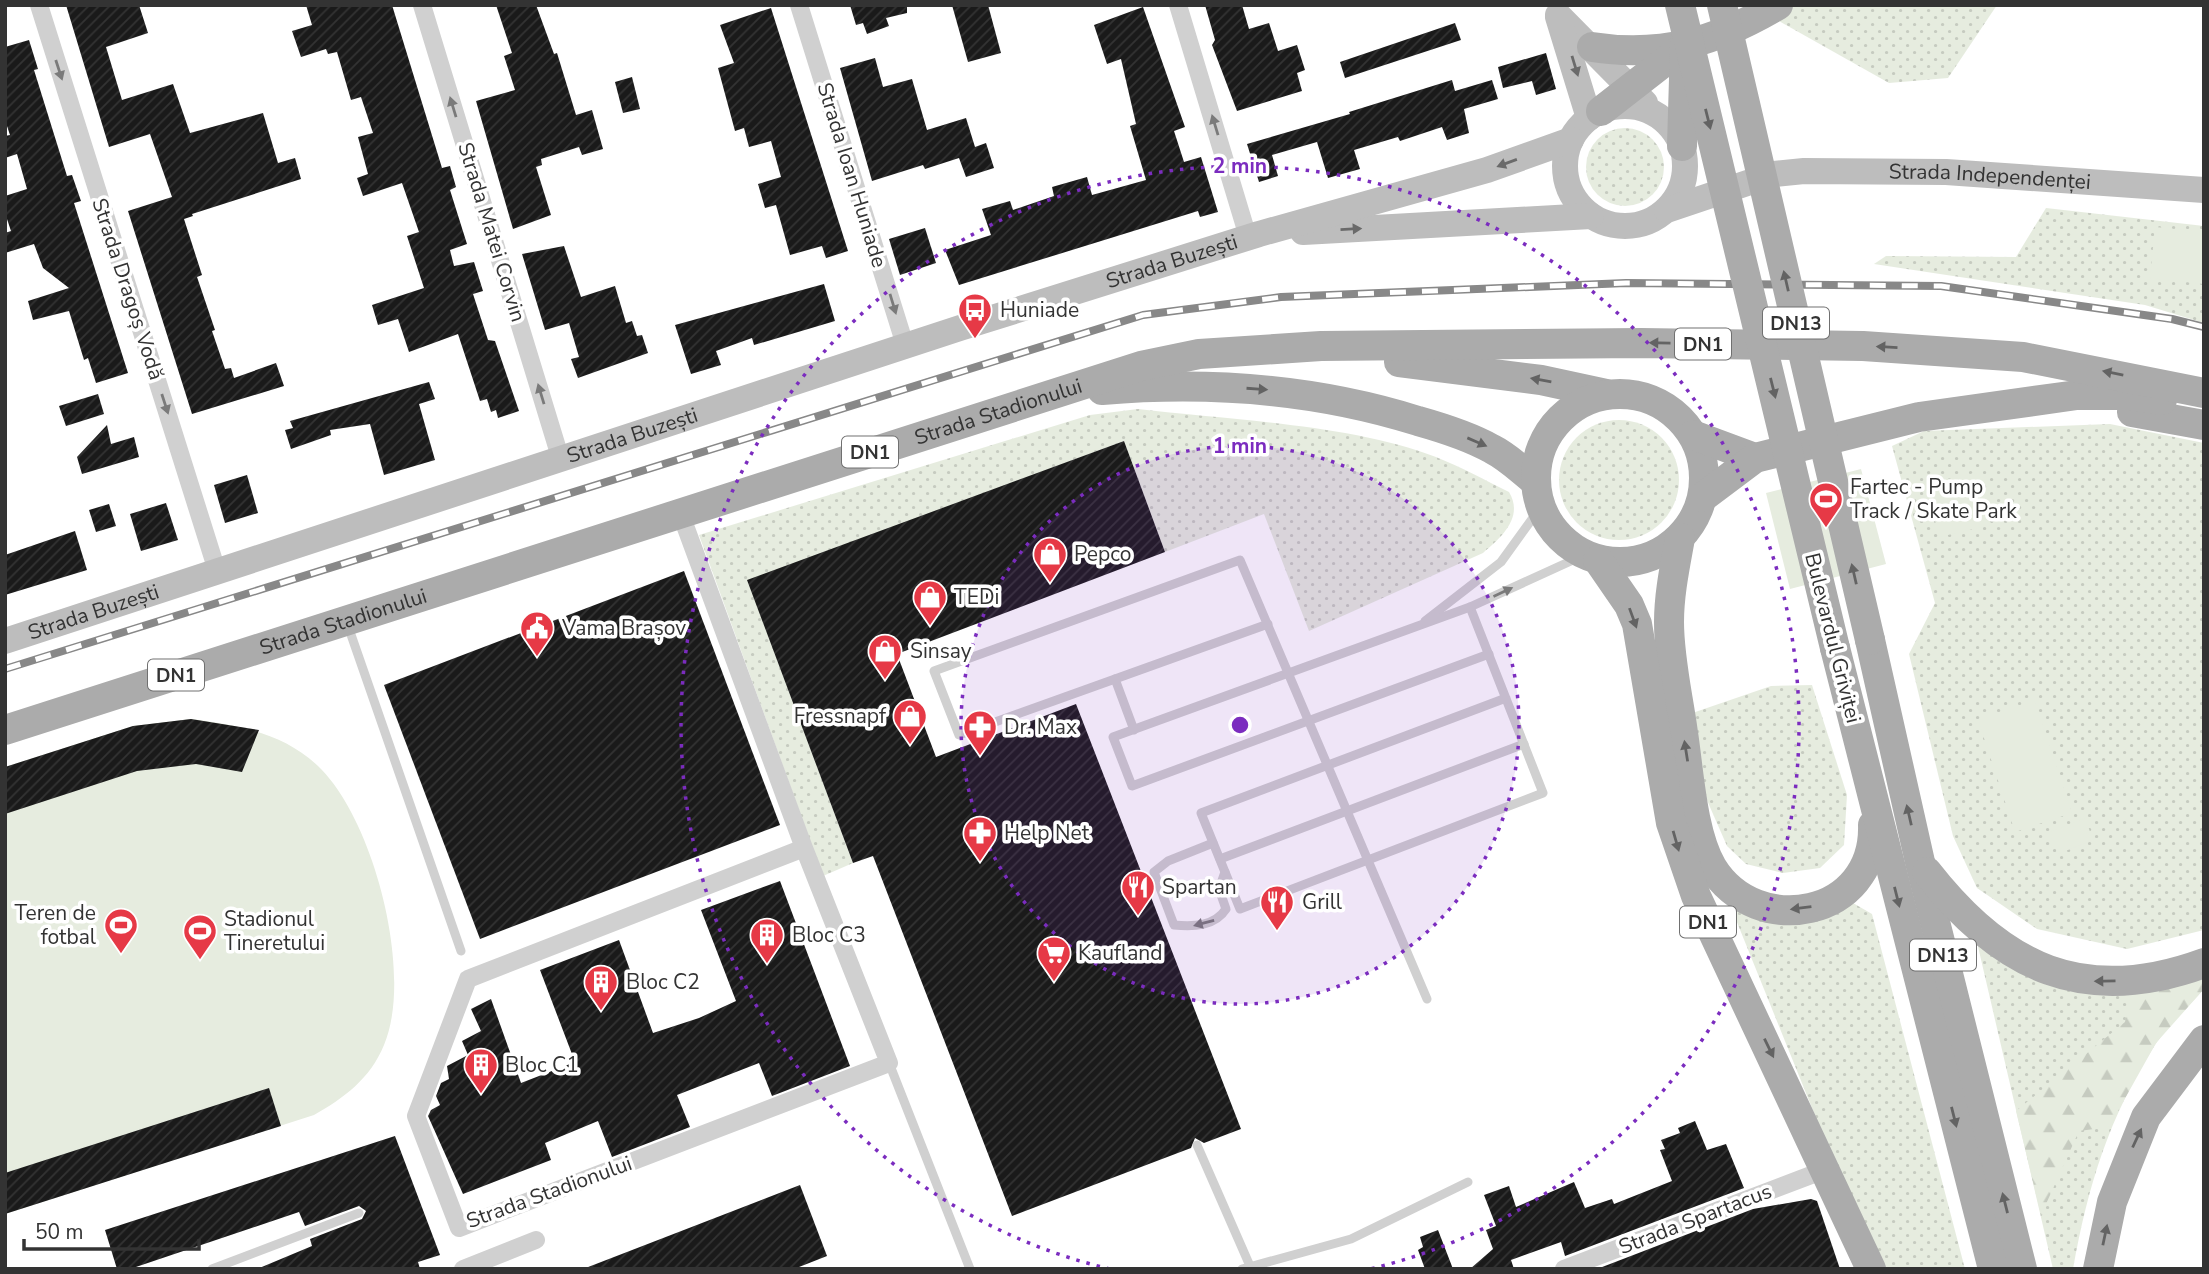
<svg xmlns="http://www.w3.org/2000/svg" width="2209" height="1274" viewBox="0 0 2209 1274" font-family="'Nunito Sans',sans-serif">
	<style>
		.grass { fill: url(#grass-dots) }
		.forest { fill: url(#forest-firs) }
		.garden { fill: #e6ecdf }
		.building { fill: url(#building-hatch) }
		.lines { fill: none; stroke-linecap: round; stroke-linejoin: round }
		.lane { stroke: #d0d0d0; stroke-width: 9 }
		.street { stroke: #d0d0d0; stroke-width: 18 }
		.secondary { stroke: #bdbdbd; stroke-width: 26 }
		.primary { stroke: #ababab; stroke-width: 30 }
		.rail-casing { stroke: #888; stroke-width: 8 }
		.rail { stroke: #fff; stroke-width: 5; stroke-dasharray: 16; stroke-linecap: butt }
		.primary-bridge { stroke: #ababab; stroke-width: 30 }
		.oneway { fill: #6a6a6a }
		.oneway2 { fill: #7a7a7a }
		.oneway3 { fill: #636363 }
		.ring { fill: none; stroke: #7b2cbf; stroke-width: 3.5; stroke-dasharray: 3.5 7 }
		.labels { text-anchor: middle; stroke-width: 7; stroke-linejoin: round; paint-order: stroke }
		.shield { fill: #fff; stroke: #707070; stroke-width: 2 }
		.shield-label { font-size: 19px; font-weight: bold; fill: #333 }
		.street-label { font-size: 21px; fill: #333; stroke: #fff }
		.poi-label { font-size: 21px; fill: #333; stroke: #fff; text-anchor: start }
		.centre { fill: #7b2cbf; stroke: #fff; stroke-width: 3.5 }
		.ring-label { font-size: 21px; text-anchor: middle; font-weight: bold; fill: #7b2cbf; stroke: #fff; stroke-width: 7; stroke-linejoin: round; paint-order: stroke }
	</style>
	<defs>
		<pattern id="grass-dots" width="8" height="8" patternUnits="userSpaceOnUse" patternTransform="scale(1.75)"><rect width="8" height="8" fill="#e6ecdf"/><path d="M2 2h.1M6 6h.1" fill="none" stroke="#c6cbc0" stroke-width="1.8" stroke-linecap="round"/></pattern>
		<pattern id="forest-firs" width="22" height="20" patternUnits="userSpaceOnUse" patternTransform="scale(1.75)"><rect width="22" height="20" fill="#e6ecdf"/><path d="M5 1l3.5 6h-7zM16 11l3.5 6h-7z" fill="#c6cbc0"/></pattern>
		<pattern id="building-hatch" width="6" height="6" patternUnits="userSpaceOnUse" patternTransform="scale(1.75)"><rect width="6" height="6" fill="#1a1a1a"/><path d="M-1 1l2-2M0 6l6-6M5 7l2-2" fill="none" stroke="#333"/></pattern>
	</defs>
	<rect width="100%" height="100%" fill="#fff"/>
	<g class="grass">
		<path d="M1789,5h208l-49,73 -59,5 -117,-66z"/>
		<circle cx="1625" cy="167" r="39"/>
		<path d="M2046,208l158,18v97l-59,-18 -271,-41 12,-8 130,1z"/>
		<path d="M1138,409c92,11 213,15 298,48 25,10 49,23 73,35 15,25 -7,45 -26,61l-174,78 -45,-117 -99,38 -41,-111 -376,140 105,282 -30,13 -124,-341 391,-120z"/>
		<circle cx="1619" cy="480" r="60"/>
		<path d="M2110,424l94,19v487l-77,19 -90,-20 -60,-41 -24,-52 -44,-182 26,-51 -43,-157 32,-15z"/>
		<path d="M1812,685l35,110 -3,50 -24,23 -37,5 -37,-9 -19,-18 -55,-126 99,-34z"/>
		<path d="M1726,895l101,16 26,-8 19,11 93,355h-88z"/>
		<path d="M1976,938l53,35 175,16c-16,18 -36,36 -49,56 -46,72 -67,140 -82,224h-20z"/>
	</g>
	<path class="forest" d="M2204,974v15l-48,54 -47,84 -30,4 -38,84 -25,-104 109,-89 6,-34z"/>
	<g class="garden">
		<path d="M2155,227l49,5v52l-54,-6z"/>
		<path d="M1861,469l25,95 -96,25 -24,-96z"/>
		<path d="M1979,472l12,53 -52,12 -13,-53z"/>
		<path d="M2035,701l37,112 -57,19 -37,-112z"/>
		<path d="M191,719c47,6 92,14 127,47 56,53 96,208 66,279 -14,34 -40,53 -70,70l-309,99v-447l128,-41z"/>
		<path d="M2085,818l8,22 -35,14 -9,-22z"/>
	</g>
	<g class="building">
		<path d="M66,5h73l9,28 -42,14 16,53 51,-16 17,49 73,-20 15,50 17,-5 6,21 -109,35 1,2 -9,3 18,56 -5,2 18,53 -3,1 13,38 6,-1 3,10 42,-15 8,23 -92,28 -64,-203 44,-14 -22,-63 -41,13z"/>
		<path d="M306,5h86l50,163 8,-2 6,21 -6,3 17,54 -17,6 4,16 20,-4 9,29 -10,3 15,46 7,1 24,70 -21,7 -2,-8 -5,2 -4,-13 -7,2 -22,-67 -49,18 -11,-33 -20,6 -6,-20 52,-17 -17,-52 12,-4 -17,-49 -39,13 -6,-18 11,-4 -10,-37 15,-4 -12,-36 -10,3 -14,-48 -9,2 -2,-5 -25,8 -9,-26 20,-6z"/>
		<path d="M496,5h40l18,49 3,-1 19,62 16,-5 11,39 -21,6 -3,-8 -38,12 1,6 -6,2 15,48 -38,14 -37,-128 39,-11 -11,-34 8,-3z"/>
		<path d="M850,5h57v8l-21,5 3,8 -22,8 -4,-11 -7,2z"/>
		<path d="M952,5h36l13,48 -33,9z"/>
		<path d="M1205,5h37l7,24 20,-6 9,28 19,-6 8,25 -8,3 5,18 -65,20 -25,-66 3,-5z"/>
		<path d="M1143,7l42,120 -11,4 10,31 17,-5 17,55 -18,5 -2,-6 -239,74 -14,-35 46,-15 -9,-26 28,-8 3,9 41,-14 -2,-9 35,-10 5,18 54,-15 -16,-54 6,-2 -15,-65 -14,5 -13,-39z"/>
		<path d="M771,8l77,243 -22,7 -4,-12 -32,9 -14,-50 -11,3 -7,-24 23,-7 -10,-36 -22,6 -5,-19 -9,3 -17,-63 16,-5 -14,-38z"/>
		<path d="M1455,23l6,17 -116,38 -5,-16z"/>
		<path d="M29,40l9,29 -4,1 33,106 5,-1 9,26 -7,2 54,170 -32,10 -8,-25 -4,2 -15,-49 -36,9 -5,-19 41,-13 -26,-20 -9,-24 -29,9v-20l6,-2 -6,-18v-17l22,-7 -10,-35 -12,4v-22l5,-1 -5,-15v-73z"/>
		<path d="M1546,53l10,36 -20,6 -4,-14 -29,7 -5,-21z"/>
		<path d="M875,58l8,29 29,-8 15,51 39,-12 9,29 11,-4 8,25 -28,9 -7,-19 -34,11 -2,-4 -51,16 -32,-113z"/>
		<path d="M632,77l8,32 -17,4 -8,-31z"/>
		<path d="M1452,80l3,11 37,-11 6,19 -34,10 5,24 -22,7 -5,-13 -42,14 -2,-4 -44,13 6,19 -32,9 -11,-36 -45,13 6,21 -19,6 -12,-38 103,-30 -1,-2z"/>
		<path d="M925,228l11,35 -36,12 -11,-36z"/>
		<path d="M564,246l17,51 34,-11 11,37 6,-2 5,15 5,-1 6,18 -70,25 -7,-19 8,-2 -10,-34 -24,7 -23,-76z"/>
		<path d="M824,284l11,37 -81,24 -2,-7 -36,13 5,14 -30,9 -16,-49z"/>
		<path d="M429,382l6,17 -16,5 16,56 -51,15 -14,-51 -40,6 1,5 -40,14 -6,-19 8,-2 -3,-7z"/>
		<path d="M98,394l6,20 -38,12 -7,-20z"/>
		<path d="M107,425l4,19 23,-7 5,20 -57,17 -5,-17z"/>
		<path d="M1124,441l41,111 -268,102 39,103 140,-53 165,425 -37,14 -9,-5 -4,10 -179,68 -139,-360 -20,7 -106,-283z"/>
		<path d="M247,475l11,38 -33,10 -11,-38z"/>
		<path d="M166,503l12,37 -37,11 -11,-37z"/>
		<path d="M109,504l7,22 -20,6 -7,-22z"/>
		<path d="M75,531l12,39 -82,25v-40z"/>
		<path d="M684,571l96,254 -300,114 -96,-254z"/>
		<path d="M191,719l68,11 -17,42 -46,-8 -59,7 -132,43v-47l128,-41z"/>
		<path d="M780,881l70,185 -78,30 -13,-33 -82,32 13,32 -78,30 -14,-36 -53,22 6,17 -88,34 -35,-78 3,-6 9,-5 -4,-9 5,-13 8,-4 -2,-13 21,-11 -6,-14 19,-10 -10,-22 20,-10 30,84 54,-21 -35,-92 79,-30 34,93 46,-15 37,-17 -35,-91z"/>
		<path d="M269,1088l12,38 -276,88v-41z"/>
		<path d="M1695,1121l12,29 19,-6 18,44 -179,68 -4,-14 -50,18 3,9h-44l23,-20 -7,-19 10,-4 -12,-31 25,-9 7,21 58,-25 11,26 27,-9 2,5 58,-23 -12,-31 5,-1 -4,-9 19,-7 -2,-5z"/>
		<path d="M395,1136l45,119 -22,7 2,7h-163l55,-23 -2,-7 52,-20 4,-8 -7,-5 -54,20 -6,-14 -169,57h-13l-12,-39z"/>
		<path d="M800,1185l27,71 -33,13h-211z"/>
		<path d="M1811,1199l6,2 23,68h-243l156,-60z"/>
		<path d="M1438,1230l15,39h-28l-7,-19 5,-3 -3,-10z"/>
	</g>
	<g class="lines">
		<g class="lane">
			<path d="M1470,607l73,186 -303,116 -39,-96 305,-115"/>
			<path d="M1425,621l76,-59 39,-54"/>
			<path d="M348,626l113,325"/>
			<path d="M1489,654l-357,132 -19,-49 357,-130 114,-52"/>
			<path d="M1115,679l153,-55"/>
			<path d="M1134,730l-19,-51 -156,56 -25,-64 306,-111 187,439"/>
			<path d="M1213,843l-45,18 -14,11 20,53c20,2 41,1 52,-16l-7,-20 6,-17"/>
			<path d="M1220,859l304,-115"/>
			<path d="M889,1063l81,206"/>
			<path d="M1197,1145l53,121"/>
			<path d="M212,1269l147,-56"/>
			<path d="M1242,1269l109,-30 117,-57"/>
		</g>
		<g class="street">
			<path d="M39,5l179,569"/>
			<path d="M422,5l139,455"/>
			<path d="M799,5l106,340"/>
			<path d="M1178,5l70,232"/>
			<path d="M680,512l124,336 85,215 -430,165 -43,-112 52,-137 336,-131"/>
			<path d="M463,1269l73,-29"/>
			<path d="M1564,1269l263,-100"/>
		</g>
		<g class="secondary">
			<path d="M1558,15l87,88"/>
			<path d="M1558,17l31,101"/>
			<circle cx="1625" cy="166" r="60"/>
			<path id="s1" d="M1667,210l107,-36 30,-3 142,1 258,18"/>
			<path d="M1303,232l288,-16"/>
			<path id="s2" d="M5,641l955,-313 299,-94 228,-64 84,-30"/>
		</g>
		<g class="primary">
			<path d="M1592,47c71,11 125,-6 186,-42"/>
			<path d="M1601,111l81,-63"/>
			<path d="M1682,146l3,-101"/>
			<path d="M1399,362l142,18 65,14"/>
			<path d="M1102,390c107,-9 214,-1 316,31 25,7 51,15 74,28 16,8 29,21 43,32"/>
			<circle cx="1620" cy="478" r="84"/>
			<path d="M2132,412l72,13"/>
			<path d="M1693,435l62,23"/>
			<path d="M1703,497l52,-39 164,-41 158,-22h50l35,5"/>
			<path d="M1680,538c-5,28 -11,56 -11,84 0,37 9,74 14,111 6,39 9,100 29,134 45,73 164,50 161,-42"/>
			<path d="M1598,560l31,45 8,19 34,199 25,73 175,373"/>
			<path d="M1870,640l50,222 102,407"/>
			<path d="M1835,648l158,621"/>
			<path id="s3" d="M5,730l1136,-364 58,-12 122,-8 320,-3 222,3 160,11 181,36"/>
			<path d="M1927,872c75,96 157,135 277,91"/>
			<path d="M2098,1269l14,-67 34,-85 58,-77"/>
		</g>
		<g class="rail-casing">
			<path id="rail" d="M5,669l1138,-354 138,-18 345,-14 315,3 231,33 32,8"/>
		</g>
		<use href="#rail" class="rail"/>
		<g class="primary-bridge">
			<path d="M1680,5l155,643"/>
			<path d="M1722,5l148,635"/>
		</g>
	</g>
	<defs><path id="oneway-solid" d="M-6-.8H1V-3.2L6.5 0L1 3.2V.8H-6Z" transform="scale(1.75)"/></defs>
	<g class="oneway">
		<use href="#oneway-solid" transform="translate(1575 66) rotate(73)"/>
		<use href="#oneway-solid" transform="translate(1507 163) rotate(160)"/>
		<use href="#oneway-solid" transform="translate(1351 229) rotate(-3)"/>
	</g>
	<g class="oneway2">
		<use href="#oneway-solid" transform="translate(59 70) rotate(72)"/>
		<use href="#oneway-solid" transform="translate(453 107) rotate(-107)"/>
		<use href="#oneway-solid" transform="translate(1215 125) rotate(-107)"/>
		<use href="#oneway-solid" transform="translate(893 304) rotate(73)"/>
		<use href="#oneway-solid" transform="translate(541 394) rotate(-107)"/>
		<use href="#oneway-solid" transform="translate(165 404) rotate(72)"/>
		<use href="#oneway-solid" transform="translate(1503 592) rotate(-25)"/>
		<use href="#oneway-solid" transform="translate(1204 923) rotate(165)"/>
	</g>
	<g class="oneway3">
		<use href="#oneway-solid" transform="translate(1708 119) rotate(76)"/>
		<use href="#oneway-solid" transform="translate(1786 281) rotate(-103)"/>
		<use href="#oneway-solid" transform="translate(1660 343) rotate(-179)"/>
		<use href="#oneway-solid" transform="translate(1887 347) rotate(-177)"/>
		<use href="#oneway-solid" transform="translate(2113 373) rotate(-169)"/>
		<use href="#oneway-solid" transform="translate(1541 380) rotate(-170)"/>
		<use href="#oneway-solid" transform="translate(1773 388) rotate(76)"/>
		<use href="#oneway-solid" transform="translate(1257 389) rotate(4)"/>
		<use href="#oneway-solid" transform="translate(1477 442) rotate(23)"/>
		<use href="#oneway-solid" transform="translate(1854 574) rotate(-103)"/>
		<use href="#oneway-solid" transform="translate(1633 618) rotate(70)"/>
		<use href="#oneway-solid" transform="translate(1686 751) rotate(-99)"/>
		<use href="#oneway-solid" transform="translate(1909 815) rotate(-103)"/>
		<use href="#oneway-solid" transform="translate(1676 841) rotate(74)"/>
		<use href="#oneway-solid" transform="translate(1897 897) rotate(76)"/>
		<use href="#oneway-solid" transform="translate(1801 908) rotate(173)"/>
		<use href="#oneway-solid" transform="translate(2105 981) rotate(179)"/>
		<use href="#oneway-solid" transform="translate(1769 1048) rotate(64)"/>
		<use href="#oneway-solid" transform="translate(1954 1117) rotate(76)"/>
		<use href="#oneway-solid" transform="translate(2137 1138) rotate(-65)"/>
		<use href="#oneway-solid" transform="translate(2005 1203) rotate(-104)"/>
		<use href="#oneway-solid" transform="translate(2105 1235) rotate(-78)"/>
	</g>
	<circle cx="1240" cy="725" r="279" fill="#7b2cbf" fill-opacity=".12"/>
	<g class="ring">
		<circle cx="1240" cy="725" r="279"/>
		<path d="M1110 1269A559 559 0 1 1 1370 1269"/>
	</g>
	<defs>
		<g id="bus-pin" transform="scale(1.75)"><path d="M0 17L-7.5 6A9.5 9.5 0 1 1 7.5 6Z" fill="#e63946" stroke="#fff"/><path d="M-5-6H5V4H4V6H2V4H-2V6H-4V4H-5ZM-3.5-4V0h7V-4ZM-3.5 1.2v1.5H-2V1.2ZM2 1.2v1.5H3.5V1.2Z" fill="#fff"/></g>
		<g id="stadium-pin" transform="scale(1.75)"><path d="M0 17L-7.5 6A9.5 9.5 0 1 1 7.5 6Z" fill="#e63946" stroke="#fff"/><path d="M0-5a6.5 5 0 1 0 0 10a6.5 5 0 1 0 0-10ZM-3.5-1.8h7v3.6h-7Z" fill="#fff"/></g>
		<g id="shop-pin" transform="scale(1.75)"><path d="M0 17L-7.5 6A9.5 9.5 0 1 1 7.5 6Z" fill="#e63946" stroke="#fff"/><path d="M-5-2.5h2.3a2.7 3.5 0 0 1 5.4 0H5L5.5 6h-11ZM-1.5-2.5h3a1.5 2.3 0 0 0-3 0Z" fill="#fff"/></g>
		<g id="civic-pin" transform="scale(1.75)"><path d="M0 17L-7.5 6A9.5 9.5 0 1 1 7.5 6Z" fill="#e63946" stroke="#fff"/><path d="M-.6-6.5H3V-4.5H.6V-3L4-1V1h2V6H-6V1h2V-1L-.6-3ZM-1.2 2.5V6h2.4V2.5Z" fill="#fff"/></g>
		<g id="pharmacy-pin" transform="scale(1.75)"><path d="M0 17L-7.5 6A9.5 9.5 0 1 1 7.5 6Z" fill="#e63946" stroke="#fff"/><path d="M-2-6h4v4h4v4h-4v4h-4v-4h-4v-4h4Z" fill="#fff"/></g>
		<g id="restaurant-pin" transform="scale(1.75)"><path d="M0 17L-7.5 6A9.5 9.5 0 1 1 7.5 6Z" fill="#e63946" stroke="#fff"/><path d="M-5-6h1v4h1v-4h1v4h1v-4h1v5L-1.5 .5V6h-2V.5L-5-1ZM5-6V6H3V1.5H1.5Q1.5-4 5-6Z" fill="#fff"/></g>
		<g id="building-pin" transform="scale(1.75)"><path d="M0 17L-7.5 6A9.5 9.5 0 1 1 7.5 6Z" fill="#e63946" stroke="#fff"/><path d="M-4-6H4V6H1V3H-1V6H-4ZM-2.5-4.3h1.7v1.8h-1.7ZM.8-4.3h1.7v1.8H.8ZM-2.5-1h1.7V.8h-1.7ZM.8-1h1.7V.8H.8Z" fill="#fff"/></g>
		<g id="supermarket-pin" transform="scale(1.75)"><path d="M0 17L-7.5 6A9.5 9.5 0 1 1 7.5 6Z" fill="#e63946" stroke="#fff"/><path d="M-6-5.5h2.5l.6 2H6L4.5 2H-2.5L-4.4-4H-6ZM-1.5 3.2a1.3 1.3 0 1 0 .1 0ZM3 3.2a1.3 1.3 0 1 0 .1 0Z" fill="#fff"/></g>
	</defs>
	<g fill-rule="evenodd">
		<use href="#bus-pin" x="975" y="310"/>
		<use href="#stadium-pin" x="1826" y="499"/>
		<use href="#shop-pin" x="1050" y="554"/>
		<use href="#shop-pin" x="930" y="597"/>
		<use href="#civic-pin" x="537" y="628"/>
		<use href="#shop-pin" x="885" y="651"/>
		<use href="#shop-pin" x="910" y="716"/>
		<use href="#pharmacy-pin" x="980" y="727"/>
		<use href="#pharmacy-pin" x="980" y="833"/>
		<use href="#restaurant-pin" x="1138" y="887"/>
		<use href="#restaurant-pin" x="1277" y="902"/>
		<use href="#stadium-pin" x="121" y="925"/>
		<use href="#stadium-pin" x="200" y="931"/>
		<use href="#building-pin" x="767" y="935"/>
		<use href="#supermarket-pin" x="1054" y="953"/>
		<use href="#building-pin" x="601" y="982"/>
		<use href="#building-pin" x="481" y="1065"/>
	</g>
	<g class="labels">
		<g class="shield">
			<rect x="1763" y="307.5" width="66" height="31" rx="5"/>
			<rect x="1675" y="328.5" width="56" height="31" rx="5"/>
			<rect x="842" y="436.5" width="56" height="31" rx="5"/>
			<rect x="148" y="659.5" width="56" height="31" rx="5"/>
			<rect x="1680" y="906.5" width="56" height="31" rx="5"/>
			<rect x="1910" y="939.5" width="66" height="31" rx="5"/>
		</g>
		<g class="shield-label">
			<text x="1796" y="330">DN13</text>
			<text x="1703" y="351">DN1</text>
			<text x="870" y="459">DN1</text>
			<text x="176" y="682">DN1</text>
			<text x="1708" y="929">DN1</text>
			<text x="1943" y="962">DN13</text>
		</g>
		<g class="street-label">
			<text transform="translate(852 175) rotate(73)" y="7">Strada Ioan Huniade</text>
			<text dy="7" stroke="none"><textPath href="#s1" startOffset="329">Strada Independenței</textPath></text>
			<text transform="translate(492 232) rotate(73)" y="7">Strada Matei Corvin</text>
			<text dy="7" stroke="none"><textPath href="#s2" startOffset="1227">Strada Buzești</textPath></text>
			<text transform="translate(128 289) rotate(72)" y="7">Strada Dragoș Vodă</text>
			<text dy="7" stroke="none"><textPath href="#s3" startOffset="1043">Strada Stadionului</textPath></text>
			<text dy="7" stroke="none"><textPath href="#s2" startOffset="660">Strada Buzești</textPath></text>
			<text dy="7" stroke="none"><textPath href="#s2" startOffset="93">Strada Buzești</textPath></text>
			<text dy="7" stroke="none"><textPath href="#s3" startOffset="355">Strada Stadionului</textPath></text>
			<text transform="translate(1833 638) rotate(76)" y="7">Bulevardul Griviței</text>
			<text transform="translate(549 1192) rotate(-20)" y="7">Strada Stadionului</text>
			<text transform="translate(1695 1219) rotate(-21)" y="7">Strada Spartacus</text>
		</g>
		<g class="poi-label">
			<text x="1000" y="317">Huniade</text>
			<text x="1850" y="494">Fartec - Pump<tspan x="1850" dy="24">Track / Skate Park</tspan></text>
			<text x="1074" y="561">Pepco</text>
			<text x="954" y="604">TEDi</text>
			<text x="562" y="635">Vama Brașov</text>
			<text x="910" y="658">Sinsay</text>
			<text x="886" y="723" text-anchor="end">Fressnapf</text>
			<text x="1004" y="734">Dr. Max</text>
			<text x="1004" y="840">Help Net</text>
			<text x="1162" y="894">Spartan</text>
			<text x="1302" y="909">Grill</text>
			<text x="96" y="920" text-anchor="end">Teren de<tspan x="96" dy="24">fotbal</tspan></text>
			<text x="224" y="926">Stadionul<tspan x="224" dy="24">Tineretului</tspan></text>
			<text x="792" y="942">Bloc C3</text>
			<text x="1078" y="960">Kaufland</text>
			<text x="626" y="989">Bloc C2</text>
			<text x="505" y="1072">Bloc C1</text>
		</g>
	</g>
	<circle cx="1240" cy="725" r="10" class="centre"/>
	<g class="ring-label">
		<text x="1240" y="173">2 min</text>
		<text x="1240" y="453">1 min</text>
	</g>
	<rect width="2209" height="1274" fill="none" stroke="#333333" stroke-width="14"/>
	<path d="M24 1239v10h175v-10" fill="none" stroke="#333333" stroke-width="3.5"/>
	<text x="35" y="1239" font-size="21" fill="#333333" stroke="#ffffff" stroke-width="5" paint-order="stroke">50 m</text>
</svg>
